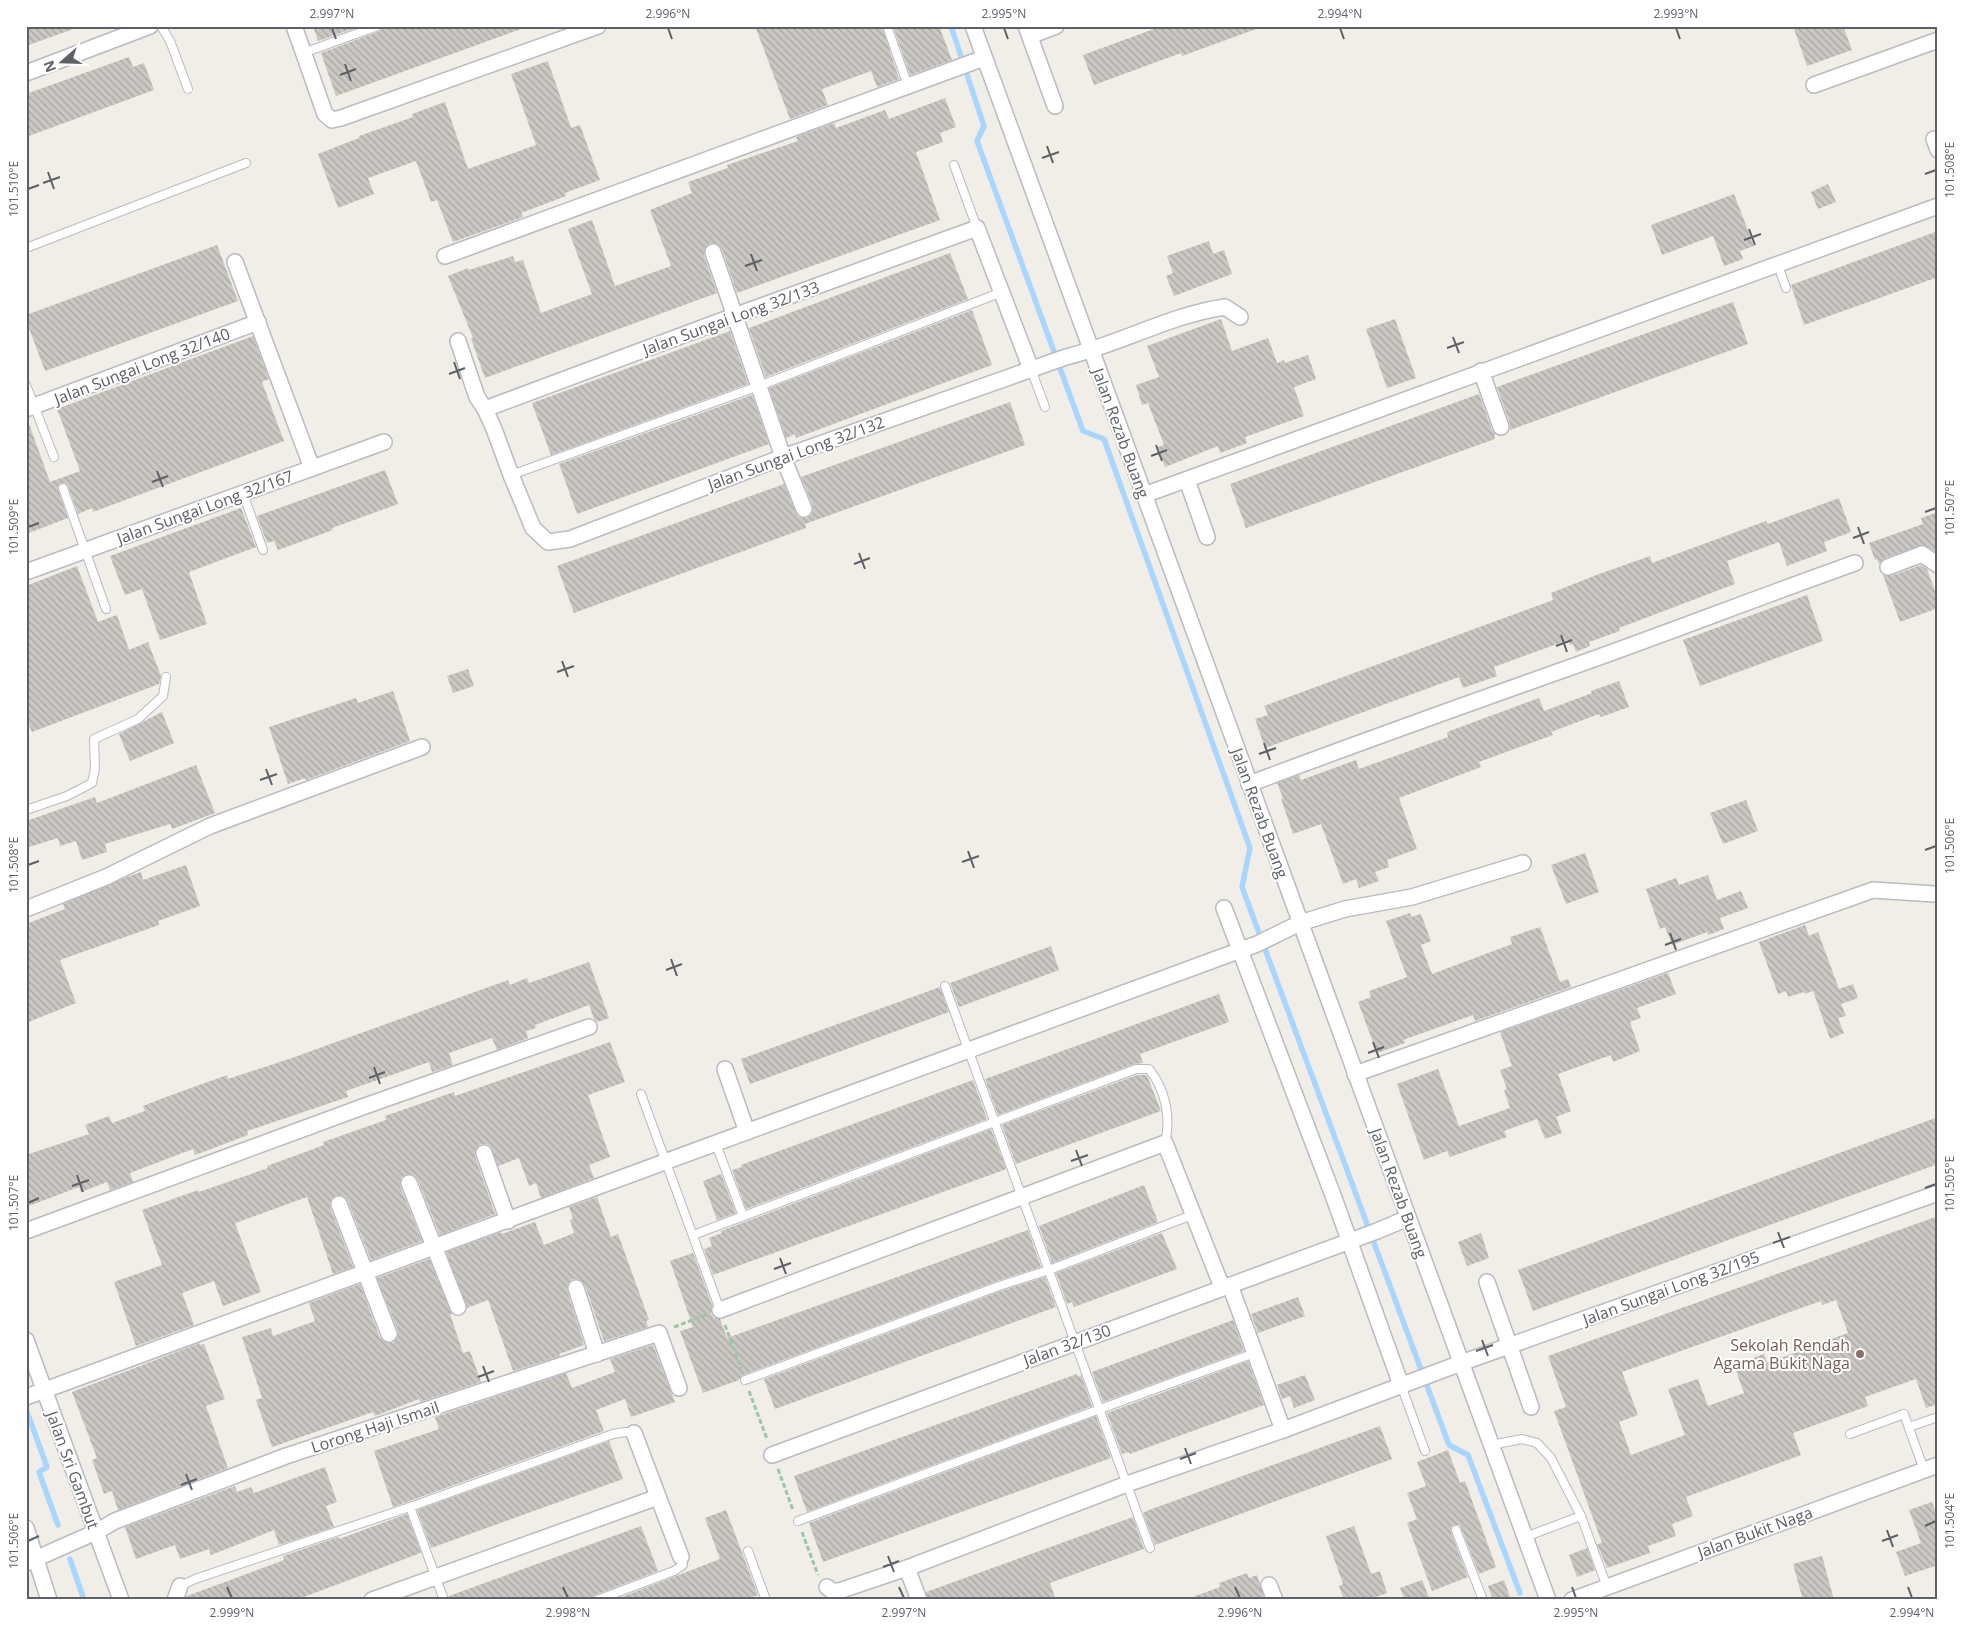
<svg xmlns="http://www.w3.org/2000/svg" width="1964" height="1626" viewBox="0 0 1964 1626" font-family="'Open Sans',sans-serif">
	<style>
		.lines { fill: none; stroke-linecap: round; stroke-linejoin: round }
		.stream { stroke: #a7d7ff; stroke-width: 5.5 }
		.building { fill: url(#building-back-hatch); fill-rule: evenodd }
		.service-casing { stroke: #b8bbc0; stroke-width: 10 }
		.minor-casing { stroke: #b8bbc0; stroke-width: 18 }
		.path { stroke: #99c7a7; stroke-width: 3; stroke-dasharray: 5 2.5; stroke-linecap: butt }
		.service { stroke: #fff; stroke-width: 8 }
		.minor { stroke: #fff; stroke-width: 15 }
		.ticks { fill: none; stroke: #5d6167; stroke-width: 2 }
		.education-dot { fill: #8d6e63; stroke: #fff; stroke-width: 2 }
		.labels { text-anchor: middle; stroke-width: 4; stroke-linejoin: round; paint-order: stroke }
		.street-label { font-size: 16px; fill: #5d6167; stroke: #fff }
		.education-label { font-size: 16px; fill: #785e54; stroke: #fff; text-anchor: end }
		.neatline { fill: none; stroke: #5d6167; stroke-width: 2 }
		.ticks-label { font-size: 12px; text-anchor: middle; fill: #5d6167 }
	</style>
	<defs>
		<pattern id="building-back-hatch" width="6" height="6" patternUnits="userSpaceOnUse" patternTransform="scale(1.25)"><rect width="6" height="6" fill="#cbc8c3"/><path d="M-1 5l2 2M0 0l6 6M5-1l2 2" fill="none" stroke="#a8a6a2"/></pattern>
	</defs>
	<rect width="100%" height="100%" fill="#f0eee6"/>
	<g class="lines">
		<g class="stream">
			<path d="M951,26l33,100 -7,15 106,290 21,8 146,409 -8,39 207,558 19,10 52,138"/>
			<path d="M26,1409l21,58 -8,5 19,53"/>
			<path d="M70,1559l14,41"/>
		</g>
	</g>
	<g class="building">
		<path d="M26,26h50v2l-50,18z"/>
		<path d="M313,26h48l-43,15z"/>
		<path d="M384,26h139l1,2 -188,68 -15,-43 59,-22z"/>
		<path d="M755,26h127l17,53 -22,8 -6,-16 -49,18 6,16 -38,14z"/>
		<path d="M893,26h46l13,34 -42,15z"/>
		<path d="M1162,26h96l1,2 -77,28 -1,-3 -87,32 -11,-30z"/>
		<path d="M1793,26h50l9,24 -45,16z"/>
		<path d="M129,57l4,10 11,-4 10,27 -128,47v-43z"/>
		<path d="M548,61l23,67 9,-3 20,55 -35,13 1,3 -45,17 2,4 -70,25 -16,-42 -6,2 -15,-41 -48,17 6,16 -36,14 -20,-54 41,-16v-2l54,-19 -1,-3 33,-12 23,67 68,-24 -25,-71z"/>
		<path d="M945,98l11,29 -16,6 3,9 -27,10 24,68 -203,73 -15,-44 -7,-6h-5l-4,3 -2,9 13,38 -232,85 -14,-39 2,-1 -25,-62 20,-8 1,2 44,-14 2,6 8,-2 18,53 51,-19 -24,-65 24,-9 23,66 56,-20 -21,-56 42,-17 -4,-11 40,-14 -1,-3 71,-24 -2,-4 38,-14 2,5 49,-18 4,9z"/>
		<path d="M1828,184l8,18 -18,7 -7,-17z"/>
		<path d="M1734,194l20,52 -14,5 3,8 -19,7 -11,-30 -51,19 -11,-30z"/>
		<path d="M1938,231v46l-134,48 -13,-40z"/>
		<path d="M1209,241l4,13 11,-4 8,24 -58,22 -8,-20 7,-3 -6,-17z"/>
		<path d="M217,245l21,56 -193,70 -19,-51v-5z"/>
		<path d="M950,253l18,46 -202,78 -17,-49z"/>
		<path d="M1733,302l15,42 -238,86v-6l-13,-37z"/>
		<path d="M972,310l20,55 -196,73 -1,-4 -9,4 -17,-50z"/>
		<path d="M1221,319l11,32 36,-13 9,25 7,-3 1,3 23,-8 8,24 -22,8 10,29 -59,21 2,6 -27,10 -2,-7 -53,21 -7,-20 6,-2 -16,-42 -6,2 -6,-20 23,-8 -12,-31z"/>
		<path d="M1395,319l21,59 -29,10 -21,-59z"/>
		<path d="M730,331l18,53 -197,71 -19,-52z"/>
		<path d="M253,336l16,43 -7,3 22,59 -191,71 -1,-4 -14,6 -10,-28 -4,-3h-3l-3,6 10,29 -42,16v-113h2l22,61 30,-11 -23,-62z"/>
		<path d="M1479,394l13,36 4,4 -2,1 1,4 -249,89 -16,-44z"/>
		<path d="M752,395l17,49 -192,70 -18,-50z"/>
		<path d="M1010,402l15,43 -220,79 1,4 -232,85 -17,-47 227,-82 12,29 3,4 8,1 5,-4 1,-8 -12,-29z"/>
		<path d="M385,470l13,34 -66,24 1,2 -55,20 -4,-9 -7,2 -10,-27z"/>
		<path d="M1839,498l12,34 -27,10 3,9 -40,15 -8,-24 -52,19 8,23 -116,44 1,3 -31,11 1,4 -14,6 -3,-8 -3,1 -2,-5 -74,27 3,9 -34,12 -4,-11 -194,71 -10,-29 13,-4 -4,-9 289,-106 -2,-7 48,-19 51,-18 2,7 114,-42 2,3z"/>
		<path d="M241,508l15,39 -67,25 18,52 -47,16 -18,-51 -17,6 -15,-39z"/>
		<path d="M1938,512v41l-15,-8 -38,13 -6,6 -2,-5 -2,1 -6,-17 54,-19 -2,-6z"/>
		<path d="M1921,565l6,4 11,30v9l-38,14 -17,-47 8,1z"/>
		<path d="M77,566l21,56 19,-7 12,35 19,-8 13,34 -2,8 -127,48 -6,-14v-132z"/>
		<path d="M1807,595l16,46 -123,45 -17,-46z"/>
		<path d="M468,669l6,17 -21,7 -6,-17z"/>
		<path d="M1619,681l10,26 -28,10 -2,-3 -48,18 2,3 -74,27 2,5 -82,31 18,51 -30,11 2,7 -14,5 4,9 -20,7 -3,-9 -13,5 -22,-60 -28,10 -12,-35 2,-1 -6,-15 22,-8 2,5 55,-20 3,9 89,-32 -1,-5 92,-34 5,13 48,-18 -1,-2z"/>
		<path d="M393,691l17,50 -104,39 -1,-2 -17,6 -19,-57 87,-29 2,5z"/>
		<path d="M162,712l12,31 -44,18 -11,-27z"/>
		<path d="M196,765l19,48 -43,16 -2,-5 -65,20 2,8 -25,8 -6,-19 -16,5 -2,-8 -32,10v-27l69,-24 2,6z"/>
		<path d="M1746,800l12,31 -35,13 -13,-31z"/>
		<path d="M1585,853l14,39 -33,12 -15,-39z"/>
		<path d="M186,865l14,41 -42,15 1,4 -99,35 16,43 -50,20v-99l39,-15 -2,-5 64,-27 14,-5 2,8z"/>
		<path d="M1708,875l9,25 24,-9 7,17 -28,10 4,11 -16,6 -1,-3 -35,13 -7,-18 -5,2 -14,-40 30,-11 3,7z"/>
		<path d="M1410,913l1,4 10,-3 10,27 -10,4 11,29 80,-30 -2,-7 30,-10 20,55 8,-3 3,8 -96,34 -2,-6 -70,25 2,3 -28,10 -19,-51 13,-5 -2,-6 38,-14 -21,-56z"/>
		<path d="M1805,925l4,11 9,-4 21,57 14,-5 5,14 -17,6 5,12 -8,2 6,15 -14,6 -17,-48 -8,3 -1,-2 -16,5 -2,-6 -8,3 -19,-52z"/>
		<path d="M1051,946l8,24 -100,37 -9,-24z"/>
		<path d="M589,962l20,56 -12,4 -3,-3 -5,-14 -54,20 1,3 -10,3 2,7 -31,12 -5,-12 -43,15 4,12 -21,7 -3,-10 -83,29 2,6 -101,34 1,4 -53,20 -2,-6 -63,24 3,9 -23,8 -3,-8 -26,10 -2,-5 -53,20v-52l63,-21 -4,-9 24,-9 3,7 33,-12 -2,-5 23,-9 61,-22 1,4 61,-20 219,-79 2,5 17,-7 2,5z"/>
		<path d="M1668,973l8,21 -39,14 4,10 -11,4 10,29 -27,11 -2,-7 -53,19 13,37 -15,6 6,16 -17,6 -8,-20 -33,12 3,6 -57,20 -3,-6 -23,9 -27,-76 41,-15 21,57 51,-18 -6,-18 3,-1 -7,-19 12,-4 -12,-34z"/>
		<path d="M940,987l9,25 -199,72 -9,-25z"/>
		<path d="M1219,994l10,28 -89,32 3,9 -9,1 -136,51 -13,-36z"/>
		<path d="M610,1042l15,40 -37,13 22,62 -21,8 5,13 -53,20 -5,-15 -7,3 -10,-28 -21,8 -8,-20 -4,-2h-6l-5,7v5l20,58 -55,21 -22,-55 -4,-5 -8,-1 -5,4 -1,8 22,55 -51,19 -23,-59 -4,-5 -8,-1 -5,4 -1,8 23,60 -20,7 -26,-77 -72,26 26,69 -38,14 -9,-25 -32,12 12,32 -58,21 -22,-64 48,-17 -20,-55 56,-20 1,2 69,-24 -1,-2 57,-21 -1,-3 63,-22 -1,-4 69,-24 1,4z"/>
		<path d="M1137,1075h9l2,3 13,33 -145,53 -14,-39z"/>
		<path d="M973,1080l14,39 -241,90 -14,-39 10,-3 -1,-2z"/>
		<path d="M1938,1117v47l-405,147 -15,-41z"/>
		<path d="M991,1129l15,39 -2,2 -291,105 -9,-26 8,-3 -3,-8 13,-5 -1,-2z"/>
		<path d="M721,1174l15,39 -19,7 -14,-39z"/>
		<path d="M1144,1185l14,37 -106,41 -13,-37z"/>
		<path d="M597,1197l14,40 7,-3 31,86 -3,1 2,6 -44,14 -19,-56 -7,-6h-5l-4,3 -2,8 17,55 -25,9 1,2 -47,15 -25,-71 -21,8 -21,-56 55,-20 1,2 33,-12 9,23 30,-12 -4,-13 3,-1 -4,-12z"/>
		<path d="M1938,1216v188l-12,4 -10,-29 -51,18 3,9 -75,27 8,22 -115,42 7,19 -21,8 4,12 -28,10 2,7 -43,15 -10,-24 5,-1 -48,-132 12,-4 -18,-51zM1836,1300l12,33 -81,30 -3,-9 -30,11 10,28 -36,13 -10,-27 -30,10 17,46 -54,20 -12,-33 19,-7 -16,-43 199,-71 1,4z"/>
		<path d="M1028,1230l13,37 -44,14 -254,94 -4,5 -36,13 -23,-62 13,-4 -23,-66 23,-8 19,52 -1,9 3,4 6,1 7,19z"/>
		<path d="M1162,1233l15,36 -103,38 -2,-5 -5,2 -11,-31z"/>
		<path d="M1481,1233l8,25 -22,8 -9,-24z"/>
		<path d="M429,1259l23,55h-2l13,39 7,-2 11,31 -61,20 -1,-3 -44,17 -2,-4 -101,35 -16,-47 6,-2 -20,-61 29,-9 2,8 42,-15 -6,-18 51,-19 20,54 7,5h6l5,-7v-5l-21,-53z"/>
		<path d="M1045,1277l11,30 -281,102 -11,-30 237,-88z"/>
		<path d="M1298,1297l7,19 -47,17 -7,-19z"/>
		<path d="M1233,1320l11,31 -141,51 -11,-30z"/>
		<path d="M200,1343v2l4,-1 21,55 -19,7 22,62 -110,42 -6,-19 -8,3 -12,-34 5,-2 -25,-66z"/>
		<path d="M653,1345l22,57 -44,15 -6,-18 -29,11 8,21 -211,76 -19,-56 65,-22 -4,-12 131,-44 6,15 43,-16 -5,-13z"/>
		<path d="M1248,1361l16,44 -118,43 -16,6 -1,-2 -7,2 -15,-41z"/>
		<path d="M1077,1374l1,3 3,-2 11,31 -285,106 -13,-36z"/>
		<path d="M1305,1375l10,25 -21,8 -4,-12 -8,3 -5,-14z"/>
		<path d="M1096,1416l15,42 -288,104 -14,-39z"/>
		<path d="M1380,1426l12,33 -237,86 -12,-32 6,-3z"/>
		<path d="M609,1441l14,38 -192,69 -14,-38z"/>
		<path d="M1448,1450l12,33 5,-2 31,86 -17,7 -18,-46 -2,-3h-5l-3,2v5l17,45 -36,14 -25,-68 10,-4 -10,-26 19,-7 -9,-24z"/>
		<path d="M325,1467l12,35 -11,4 8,21 -55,18 -5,-15 -63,25 -2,-6 -29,10 -5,-14 -39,14 -11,-32 110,-41 2,6 14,-5 3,6z"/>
		<path d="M1932,1502l6,17v46l-33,11 -9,-24 25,-9 -12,-33z"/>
		<path d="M726,1510l32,85 -13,5h-131l106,-41 -15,-41z"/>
		<path d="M407,1514l14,38 -3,2 -122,46h-111l2,-4 97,-36 -1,-4 55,-19 1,2z"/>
		<path d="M1133,1517l11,32 -94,34 6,17h-128l-2,-8z"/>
		<path d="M641,1526l17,45 -63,24 -4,5h-141l-1,-4z"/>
		<path d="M1354,1526l17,48 9,-3 7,22 -19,7h-24l-5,-14 4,-2 -17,-48z"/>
		<path d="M1587,1548l8,22 -18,7 -8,-22z"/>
		<path d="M1822,1556l12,44h-31l-10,-36z"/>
		<path d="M1247,1573l2,5 8,-3 8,25h-75v-2l30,-11 -1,-4z"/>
		<path d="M1422,1580l8,20h-25l-5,-12z"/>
		<path d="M1504,1580l7,20h-18l-5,-14z"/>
	</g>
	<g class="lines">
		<g class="service-casing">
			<g id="service">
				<path d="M161,26l9,15 18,48"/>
				<path d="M887,26l21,60"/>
				<path d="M303,53l75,-27"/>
				<path d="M954,165l23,63"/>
				<path d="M26,248l220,-85"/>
				<path d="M1778,265l8,23"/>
				<path d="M1031,369l14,38"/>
				<path d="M26,385l28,72"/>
				<path d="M511,475l248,-89 243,-94"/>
				<path d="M63,488l43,121"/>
				<path d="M243,493l20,57"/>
				<path d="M26,810l41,-14 25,-13 3,-15 -1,-29 44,-20 25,-23 3,-19"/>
				<path d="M945,986l205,562"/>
				<path d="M641,1094l79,216"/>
				<path d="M716,1144l27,72"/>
				<path d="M693,1235l443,-166h13c17,21 22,49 16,74"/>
				<path d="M745,1380l254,-94 50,-16 143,-55"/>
				<path d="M1401,1385l24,66"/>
				<path d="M1909,1427l29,-10"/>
				<path d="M1850,1434l54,-20 20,56"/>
				<path d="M1491,1445l31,-6 15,4 14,15 30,58 -56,21"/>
				<path d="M410,1507l34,93"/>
				<path d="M1581,1516l26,71"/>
				<path d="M798,1521c152,-56 304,-114 457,-168"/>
				<path d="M1456,1530l27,70"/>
				<path d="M748,1551l18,49"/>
				<path d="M180,1586l15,-7 215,-72 203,-73 12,-2 9,1"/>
				<path d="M597,1600l77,-29 9,-6 -2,-8"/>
			</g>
		</g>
		<g class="minor-casing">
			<g id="minor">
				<path d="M294,26l31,88 7,6 9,-2 257,-92"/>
				<path d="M973,26l575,1574"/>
				<path d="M1026,26l29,80"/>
				<path d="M1030,36l26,-10"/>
				<path d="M26,73l124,-47"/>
				<path d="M1814,85l124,-45"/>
				<path d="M1934,139l4,11"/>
				<path d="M713,252l70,205 21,52"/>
				<path d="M445,256l539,-198"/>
				<path d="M235,262l77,206"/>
				<path d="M458,341l19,56 8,12 9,20 17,46 22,53 15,14 22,-3 213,-82 283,-100c54,-13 104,-42 159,-50l15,10"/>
				<path d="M1481,371l20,56"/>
				<path d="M26,409l232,-87"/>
				<path d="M485,409l249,-93 243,-88 54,141"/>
				<path d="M1187,480l20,57"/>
				<path d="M1144,495l794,-289"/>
				<path d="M1888,567l34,-13 16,11"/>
				<path d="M26,572l358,-130"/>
				<path d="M1249,784c109,-41 218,-80 328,-119 93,-33 185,-69 278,-102"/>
				<path d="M1224,908l110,290 67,187"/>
				<path d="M26,909l80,-32 104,-51 212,-79"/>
				<path d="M725,1069l22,63"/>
				<path d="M1355,1074l518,-184 61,4"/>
				<path d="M484,1153l24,68"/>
				<path d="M409,1183l49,124"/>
				<path d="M339,1204l50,130"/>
				<path d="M26,1231l339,-125 224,-79"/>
				<path d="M1487,1282l44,125"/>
				<path d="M1230,1285l53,145"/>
				<path d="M576,1288l21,66"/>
				<path d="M720,1310l445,-167 57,144"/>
				<path d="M26,1340l95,260"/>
				<path d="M26,1397l1231,-453 43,-21 45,-14 67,-12 111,-34"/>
				<path d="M634,1433l47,124"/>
				<path d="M772,1455l605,-224 31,-13"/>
				<path d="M26,1528l23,72"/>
				<path d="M26,1563l70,-31 19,-11 171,-65 373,-123 20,55"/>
				<path d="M907,1568l12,32"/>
				<path d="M1269,1585l6,15"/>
				<path d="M827,1587l5,4h7l68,-23 220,-84 156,-54 178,-67 477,-170"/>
				<path d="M175,1600l5,-14"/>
				<path d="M372,1600l286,-103"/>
				<path d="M1572,1600l366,-135"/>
			</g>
		</g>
		<g class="path">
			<path d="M725,1325l16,44"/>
			<path d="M674,1327l32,-12"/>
			<path d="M749,1391l18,48"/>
			<path d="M778,1469l15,41"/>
			<path d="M802,1532l16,43"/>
		</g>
		<use href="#service" class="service"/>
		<use href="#minor" class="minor"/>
	</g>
	<path class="ticks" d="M332,28l4,11M668,28l4,11M1004,28l4,11M1340,28l4,11M1676,28l4,11M345,64l6,17M340,75l16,-6M1047,146l6,17M1042,158l17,-6M48,172l6,17M1925,174l11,-4M43,183l17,-6M28,189l11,-4M1749,229l6,16M1744,240l17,-6M751,254l6,17M745,266l17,-6M1453,337l6,16M1447,348l17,-6M454,362l6,17M449,374l16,-6M1156,445l6,16M1151,456l16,-6M157,471l6,16M152,482l16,-6M1925,512l11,-4M28,527l11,-4M1858,527l6,17M1853,538l16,-6M859,553l6,16M854,564l16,-6M1561,635l6,17M1556,646l16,-6M562,661l6,16M557,672l17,-6M1264,743l6,17M1259,754l17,-6M266,769l6,16M260,780l17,-6M1925,850l11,-4M968,851l6,17M962,862l17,-6M28,865l11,-4M1670,933l6,17M1665,945l16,-6M671,959l6,17M666,970l16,-6M1373,1042l6,16M1368,1053l16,-6M374,1067l6,17M369,1078l16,-6M1076,1150l6,16M1071,1161l17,-6M77,1175l6,17M72,1186l17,-6M1925,1188l11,-4M28,1203l11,-5M1778,1232l6,16M1773,1243l17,-6M780,1258l6,16M774,1269l17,-6M1482,1340l6,16M1476,1351l17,-6M483,1366l6,16M478,1377l16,-6M1185,1448l6,16M1180,1459l16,-6M186,1474l6,16M181,1485l16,-6M1925,1526l11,-5M1887,1530l6,17M28,1541l11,-5M1882,1541l16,-6M888,1556l6,16M883,1567l16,-6M227,1587l5,11M563,1587l5,11M899,1587l5,11M1235,1587l5,11M1572,1587l4,11M1908,1587l4,11"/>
	<circle class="education-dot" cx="1860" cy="1354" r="5"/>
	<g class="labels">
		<g class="street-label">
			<text transform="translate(731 318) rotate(-20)" y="6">Jalan Sungai Long 32/133</text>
			<text transform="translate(142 366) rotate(-21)" y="6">Jalan Sungai Long 32/140</text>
			<text transform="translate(1121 433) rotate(70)" y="6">Jalan Rezab Buang</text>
			<text transform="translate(796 453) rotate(-20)" y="6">Jalan Sungai Long 32/132</text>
			<text transform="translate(205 507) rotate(-20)" y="6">Jalan Sungai Long 32/167</text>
			<text transform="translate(1260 813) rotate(70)" y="6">Jalan Rezab Buang</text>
			<text transform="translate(1399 1193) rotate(70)" y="6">Jalan Rezab Buang</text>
			<text transform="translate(1671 1288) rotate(-20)" y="6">Jalan Sungai Long 32/195</text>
			<text transform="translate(1067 1345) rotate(-20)" y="6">Jalan 32/130</text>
			<text transform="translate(375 1427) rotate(-18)" y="6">Lorong Haji Ismail</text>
			<text transform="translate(73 1470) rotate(70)" y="6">Jalan Sri Gambut</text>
			<text transform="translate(1755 1532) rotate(-20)" y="6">Jalan Bukit Naga</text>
		</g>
		<g class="education-label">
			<text x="1850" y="1351">Sekolah Rendah<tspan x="1850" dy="18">Agama Bukit Naga</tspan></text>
		</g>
	</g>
	<rect width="1964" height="1626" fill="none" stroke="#ffffff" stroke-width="55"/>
	<g transform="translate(62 62) rotate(250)" stroke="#ffffff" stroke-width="4" paint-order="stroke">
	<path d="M0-4L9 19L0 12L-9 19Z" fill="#5d6167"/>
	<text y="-8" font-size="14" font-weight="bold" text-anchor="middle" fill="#5d6167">N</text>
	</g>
	<rect x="28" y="28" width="1908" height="1570" class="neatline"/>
	<g class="ticks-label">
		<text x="332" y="18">2.997°N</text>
		<text x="668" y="18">2.996°N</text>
		<text x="1004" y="18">2.995°N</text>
		<text x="1340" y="18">2.994°N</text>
		<text x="1676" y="18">2.993°N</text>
		<text transform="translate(1950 170) rotate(-90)" y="4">101.508°E</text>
		<text transform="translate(14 189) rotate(-90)" y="4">101.510°E</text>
		<text transform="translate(1950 508) rotate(-90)" y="4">101.507°E</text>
		<text transform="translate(14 527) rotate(-90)" y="4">101.509°E</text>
		<text transform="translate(1950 846) rotate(-90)" y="4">101.506°E</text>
		<text transform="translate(14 865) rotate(-90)" y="4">101.508°E</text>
		<text transform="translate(1950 1184) rotate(-90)" y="4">101.505°E</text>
		<text transform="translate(14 1203) rotate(-90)" y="4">101.507°E</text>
		<text transform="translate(1950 1521) rotate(-90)" y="4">101.504°E</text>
		<text transform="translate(14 1541) rotate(-90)" y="4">101.506°E</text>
		<text x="232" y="1617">2.999°N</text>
		<text x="568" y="1617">2.998°N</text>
		<text x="904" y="1617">2.997°N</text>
		<text x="1240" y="1617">2.996°N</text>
		<text x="1576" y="1617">2.995°N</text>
		<text x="1912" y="1617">2.994°N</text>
	</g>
</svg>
